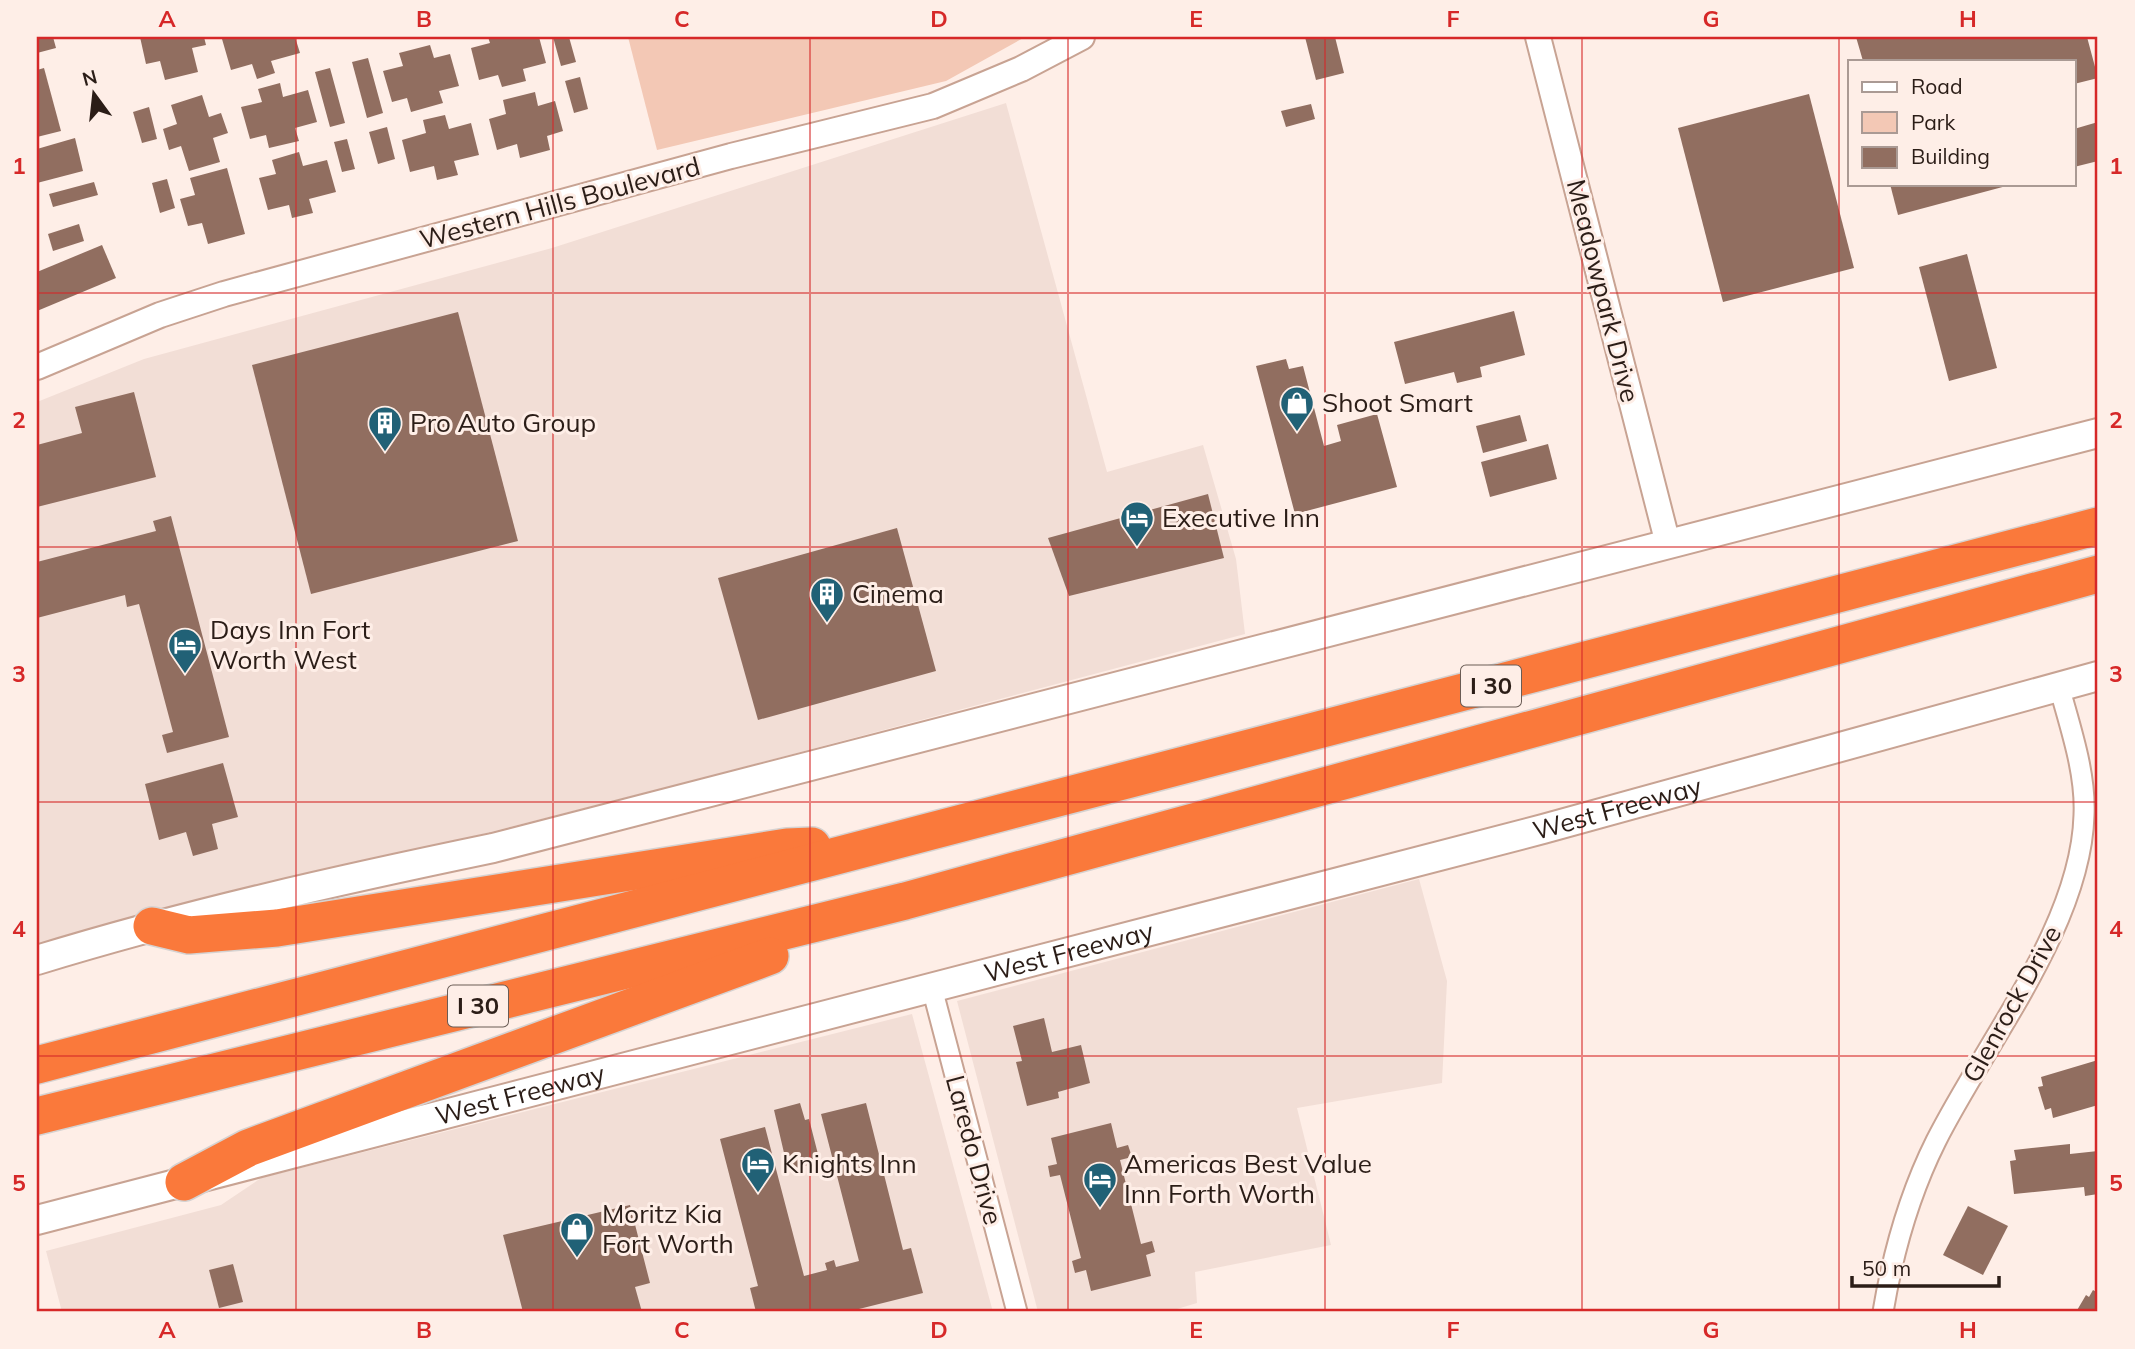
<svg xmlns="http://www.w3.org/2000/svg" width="2135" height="1349" viewBox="0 0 2135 1349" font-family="Mulish,sans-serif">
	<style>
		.built { fill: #f2ded6 }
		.green { fill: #f3c8b5 }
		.building { fill: #916e60 }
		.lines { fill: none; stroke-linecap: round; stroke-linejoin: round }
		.minor-casing { stroke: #c8a393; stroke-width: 23 }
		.tertiary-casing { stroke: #c8a393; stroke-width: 28 }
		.secondary-casing { stroke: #c8a393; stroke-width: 32 }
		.motorway-casing { stroke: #d5d2d1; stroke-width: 40 }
		.minor { stroke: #fff; stroke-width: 19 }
		.tertiary { stroke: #fff; stroke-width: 24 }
		.secondary { stroke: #fff; stroke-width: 28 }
		.motorway { stroke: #fa793b; stroke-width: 37 }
		.grid { fill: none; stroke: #d62828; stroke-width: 2; stroke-opacity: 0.55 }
		.labels { text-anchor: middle; stroke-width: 6; stroke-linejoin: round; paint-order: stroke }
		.shield { fill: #feeee7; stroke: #6a5c55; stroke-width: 2 }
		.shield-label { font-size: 24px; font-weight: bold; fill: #2b1d17 }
		.street-label { font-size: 26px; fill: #2b1d17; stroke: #feeee7 }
		.poi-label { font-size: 26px; fill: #2b1d17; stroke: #feeee7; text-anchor: start }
		.neatline { fill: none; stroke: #d62828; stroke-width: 2.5 }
		.grid-label { font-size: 23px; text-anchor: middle; font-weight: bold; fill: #d62828 }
	</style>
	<rect width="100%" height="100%" fill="#feeee7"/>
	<g class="built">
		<path d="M1006,103l101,369 96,-27 33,114 9,75 -546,145 -662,168v-545l107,-43 408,-111z"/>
		<path d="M1419,879l28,102 -5,102 -145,25 34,137 -136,27 2,31 -30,9h-129l-81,-311z"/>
		<path d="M912,1014l81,298h-931l-16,-61 175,-46 40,-27z"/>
	</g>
	<path class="green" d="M628,37h397l-79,44 -289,69z"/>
	<g class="building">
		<path d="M37,37h16l3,11 -19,5z"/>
		<path d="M140,37h64l2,8 -14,3 6,24 -33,8 -5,-19 -14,3z"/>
		<path d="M228,37h67l5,16 -29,8 4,12 -18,6 -5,-15 -21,6 -9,-31z"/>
		<path d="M488,37h51l7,26 -23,6 3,12 -24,6 -4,-12 -19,5 -8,-32 19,-5z"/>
		<path d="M553,37h16l7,25 -15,4z"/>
		<path d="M1305,37h30l9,36 -28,7z"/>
		<path d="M1856,37h231l11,41 -24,6v-23h-211z"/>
		<path d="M430,45l4,13 16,-4 9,32 -20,5 4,12 -32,9 -4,-14 -15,4 -9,-31 20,-5 -4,-13z"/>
		<path d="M368,58l15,55 -16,5 -15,-56z"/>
		<path d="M44,68l17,63 -24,6v-67z"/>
		<path d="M330,68l15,55 -15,4 -15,-55z"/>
		<path d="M580,77l8,32 -14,4 -9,-32z"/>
		<path d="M280,83l3,14 25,-7 9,32 -22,6 4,13 -30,7 -3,-13 -16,4 -9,-32 21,-5 -4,-13z"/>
		<path d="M535,92l3,14 17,-5 8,30 -16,5 3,14 -30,8 -3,-14 -20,6 -8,-31 17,-5 -3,-14z"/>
		<path d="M1809,94l45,174 -131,34 -45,-174z"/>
		<path d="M202,95l7,22 12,-4 7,20 -15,5 7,24 -31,9 -8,-25 -12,4 -6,-21 14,-5 -6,-19z"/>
		<path d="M1311,104l4,15 -29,8 -5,-16z"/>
		<path d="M149,107l8,32 -15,4 -9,-31z"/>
		<path d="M445,115l4,14 22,-6 8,32 -25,6 4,14 -21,5 -3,-14 -24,6 -8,-32 24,-7 -3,-13z"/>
		<path d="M2098,122v39l-24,6v-38z"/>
		<path d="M387,127l8,32 -17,5 -9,-32z"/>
		<path d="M75,138l8,33 -46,12v-34z"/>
		<path d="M347,139l8,30 -13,3 -8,-30z"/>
		<path d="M299,152l4,14 24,-6 9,32 -27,7 4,14 -21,5 -3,-13 -21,5 -9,-32 17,-4 -4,-14z"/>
		<path d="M227,168l18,66 -37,10 -6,-21 -14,3 -8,-27 15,-4 -5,-17z"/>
		<path d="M167,179l8,29 -15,5 -8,-30z"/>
		<path d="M94,182l4,13 -45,12 -4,-13z"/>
		<path d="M1890,184h119l1,1 -112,30z"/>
		<path d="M79,224l5,17 -31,10 -5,-17z"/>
		<path d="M102,245l14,33 -79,33v-39z"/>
		<path d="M1967,254l30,114 -48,13 -30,-114z"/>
		<path d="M1514,311l11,44 -45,12 2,10 -25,6 -3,-11 -49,12 -11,-42z"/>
		<path d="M458,312l60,229 -207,53 -59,-229z"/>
		<path d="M1286,359l3,10 14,-3 21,80 17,-5 -4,-16 40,-11 20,73 -102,27 -39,-148z"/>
		<path d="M134,392l22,85 -119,30v-62l45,-12 -7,-26z"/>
		<path d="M1520,415l7,26 -44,12 -7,-27z"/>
		<path d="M1548,444l9,35 -67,18 -9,-35z"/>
		<path d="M1208,494l16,64 -155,38 -21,-58z"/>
		<path d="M171,516l58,221 -62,16 -5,-18 11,-3 -34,-128 -12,3 -2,-12 -88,23v-56l119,-31 -3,-10z"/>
		<path d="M897,528l39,143 -178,49 -40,-142z"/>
		<path d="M223,763l15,54 -26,7 6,25 -25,7 -7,-24 -27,8 -14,-56z"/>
		<path d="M1044,1018l8,34 29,-7 9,38 -32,9 1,6 -32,8 -11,-44 6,-1 -9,-35z"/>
		<path d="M2098,1060v45l-45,13 -2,-10 -6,2 -7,-23 5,-1 -2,-9z"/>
		<path d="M800,1103l5,17 4,-1 11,43 -32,8 -14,-60z"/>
		<path d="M866,1103l37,147 8,-2 12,45 -76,19h-91l-6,-24 8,-2 -38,-147 45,-12 39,149 23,-6 -2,-7 9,-3 2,7 23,-6 -38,-147z"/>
		<path d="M1111,1123l6,25 11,-3 4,12 -12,3 21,84 11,-3 3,11 -9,3 5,21 -60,15 -5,-21 -11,3 -3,-12 9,-3 -21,-83 -10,2 -2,-11 9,-2 -6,-26z"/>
		<path d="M2070,1144v10l28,-3v43l-13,2 -1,-9 -70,7 -4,-33 6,-1 -2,-10z"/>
		<path d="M630,1205l20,78 -15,4 7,25h-119l-20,-77z"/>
		<path d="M1968,1206l40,20 -25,49 -40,-20z"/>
		<path d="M233,1264l10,38 -24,6 -10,-38z"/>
		<path d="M2093,1290l5,3v19h-22l10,-17 3,2z"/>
	</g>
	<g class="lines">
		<g class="minor-casing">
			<g id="minor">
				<path d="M932,988l85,324"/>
				<path d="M1883,1312c10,-60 26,-117 53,-171 49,-98 145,-215 148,-326 2,-43 -14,-88 -25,-129"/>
			</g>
		</g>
		<g class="tertiary-casing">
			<g id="tertiary">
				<path d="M1538,37l130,507"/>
				<path d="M37,367l123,-52 64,-21 507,-138 202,-50 88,-37 61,-32"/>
			</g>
		</g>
		<g class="secondary-casing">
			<g id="secondary">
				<path d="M37,960c150,-46 302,-80 456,-112l1605,-415"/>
				<path id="s1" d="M37,1220l1506,-391 555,-153"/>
			</g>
		</g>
		<g class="motorway-casing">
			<g id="motorway">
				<path d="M152,926l37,9 88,-7 510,-81 25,-1"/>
				<path d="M37,1065l2061,-539"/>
				<path d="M37,1116l868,-215 1193,-327"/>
				<path d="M184,1182l64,-34 522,-192"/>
			</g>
		</g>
		<use href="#minor" class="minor"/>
		<use href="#tertiary" class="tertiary"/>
		<use href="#secondary" class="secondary"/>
		<use href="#motorway" class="motorway"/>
	</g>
	<path class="grid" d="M296,37v1275M553,37v1275M810,37v1275M1068,37v1275M1325,37v1275M1582,37v1275M1839,37v1275M37,293h2061M37,547h2061M37,802h2061M37,1056h2061"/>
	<defs>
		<g id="shop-pin" transform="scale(1.75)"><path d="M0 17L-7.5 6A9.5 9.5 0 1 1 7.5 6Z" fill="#216176" stroke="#feeee7"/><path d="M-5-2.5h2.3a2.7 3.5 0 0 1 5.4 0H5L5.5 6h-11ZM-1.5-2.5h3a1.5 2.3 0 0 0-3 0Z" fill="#fff"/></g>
		<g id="building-pin" transform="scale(1.75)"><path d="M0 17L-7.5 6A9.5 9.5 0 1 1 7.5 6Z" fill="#216176" stroke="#feeee7"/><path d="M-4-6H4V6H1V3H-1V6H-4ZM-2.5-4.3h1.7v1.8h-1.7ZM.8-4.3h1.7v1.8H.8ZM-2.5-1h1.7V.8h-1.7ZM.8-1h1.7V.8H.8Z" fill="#fff"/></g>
		<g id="hotel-pin" transform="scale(1.75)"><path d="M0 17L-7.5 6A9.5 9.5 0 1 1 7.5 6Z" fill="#216176" stroke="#feeee7"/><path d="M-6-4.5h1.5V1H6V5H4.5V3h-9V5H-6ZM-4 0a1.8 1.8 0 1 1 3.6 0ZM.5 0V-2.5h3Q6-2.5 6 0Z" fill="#fff"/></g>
	</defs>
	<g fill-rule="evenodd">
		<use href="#shop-pin" x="1297" y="403"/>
		<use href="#building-pin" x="385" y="423"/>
		<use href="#hotel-pin" x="1137" y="518"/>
		<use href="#building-pin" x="827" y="594"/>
		<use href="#hotel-pin" x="185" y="645"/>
		<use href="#hotel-pin" x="758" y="1164"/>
		<use href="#hotel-pin" x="1100" y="1179"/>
		<use href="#shop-pin" x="577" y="1229"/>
	</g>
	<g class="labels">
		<g class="shield">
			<rect x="1461" y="665.5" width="60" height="41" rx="5"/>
			<rect x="448" y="985.5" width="60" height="41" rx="5"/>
		</g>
		<g class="shield-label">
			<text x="1491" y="694">I 30</text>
			<text x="478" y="1014">I 30</text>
		</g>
		<g class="street-label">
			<text transform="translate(560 203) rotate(-15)" y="9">Western Hills Boulevard</text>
			<text transform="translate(1603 291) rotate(76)" y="9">Meadowpark Drive</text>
			<text dy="9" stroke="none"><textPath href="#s1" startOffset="1633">West Freeway</textPath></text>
			<text dy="9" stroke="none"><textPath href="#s1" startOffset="1066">West Freeway</textPath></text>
			<text transform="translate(2012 1004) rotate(-61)" y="9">Glenrock Drive</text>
			<text dy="9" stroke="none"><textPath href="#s1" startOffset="499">West Freeway</textPath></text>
			<text transform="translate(974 1150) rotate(75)" y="9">Laredo Drive</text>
		</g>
		<g class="poi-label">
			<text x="1322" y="412">Shoot Smart</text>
			<text x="410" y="432">Pro Auto Group</text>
			<text x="1162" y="527">Executive Inn</text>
			<text x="852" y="603">Cinema</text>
			<text x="210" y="639">Days Inn Fort<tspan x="210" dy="30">Worth West</tspan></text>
			<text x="782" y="1173">Knights Inn</text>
			<text x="1124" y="1173">Americas Best Value<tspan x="1124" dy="30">Inn Forth Worth</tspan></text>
			<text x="602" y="1223">Moritz Kia<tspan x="602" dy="30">Fort Worth</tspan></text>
		</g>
	</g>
	<rect width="2135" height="1349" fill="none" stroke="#feeee7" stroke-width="77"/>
	<rect x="1848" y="60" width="228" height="126" fill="#feeee7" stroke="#aa9a94" stroke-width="2"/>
	<rect x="1862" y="82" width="35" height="10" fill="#ffffff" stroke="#aa9a94" stroke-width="2"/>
	<text x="1911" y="94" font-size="21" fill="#2b1d17">Road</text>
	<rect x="1862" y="112" width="35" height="21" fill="#f3c8b5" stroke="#aa9a94" stroke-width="2"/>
	<text x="1911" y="130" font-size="21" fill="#2b1d17">Park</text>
	<rect x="1862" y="147" width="35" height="21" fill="#916e60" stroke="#aa9a94" stroke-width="2"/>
	<text x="1911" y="164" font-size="21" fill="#2b1d17">Building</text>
	<g transform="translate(94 94) rotate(345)" stroke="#feeee7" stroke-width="5" paint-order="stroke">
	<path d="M0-5L12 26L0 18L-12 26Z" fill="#2b1d17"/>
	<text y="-10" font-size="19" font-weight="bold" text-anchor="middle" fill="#2b1d17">N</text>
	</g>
	<path d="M1852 1276v10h147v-10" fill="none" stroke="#2b1d17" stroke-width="3.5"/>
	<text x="1862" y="1276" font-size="21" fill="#2b1d17" stroke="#feeee7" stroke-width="5" paint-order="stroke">50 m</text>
	<rect x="38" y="38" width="2058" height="1272" class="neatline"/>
	<g class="grid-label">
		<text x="167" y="27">A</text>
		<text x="424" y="27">B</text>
		<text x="682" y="27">C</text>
		<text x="939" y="27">D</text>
		<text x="1196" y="27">E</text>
		<text x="1453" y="27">F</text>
		<text x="1711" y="27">G</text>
		<text x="1968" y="27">H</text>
		<text x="19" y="174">1</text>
		<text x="2116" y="174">1</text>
		<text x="19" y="428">2</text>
		<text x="2116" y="428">2</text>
		<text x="19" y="682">3</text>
		<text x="2116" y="682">3</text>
		<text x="19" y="937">4</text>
		<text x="2116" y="937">4</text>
		<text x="19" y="1191">5</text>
		<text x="2116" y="1191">5</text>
		<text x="167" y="1338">A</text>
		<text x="424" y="1338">B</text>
		<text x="682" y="1338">C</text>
		<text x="939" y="1338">D</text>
		<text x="1196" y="1338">E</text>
		<text x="1453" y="1338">F</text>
		<text x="1711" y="1338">G</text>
		<text x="1968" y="1338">H</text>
	</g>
</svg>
